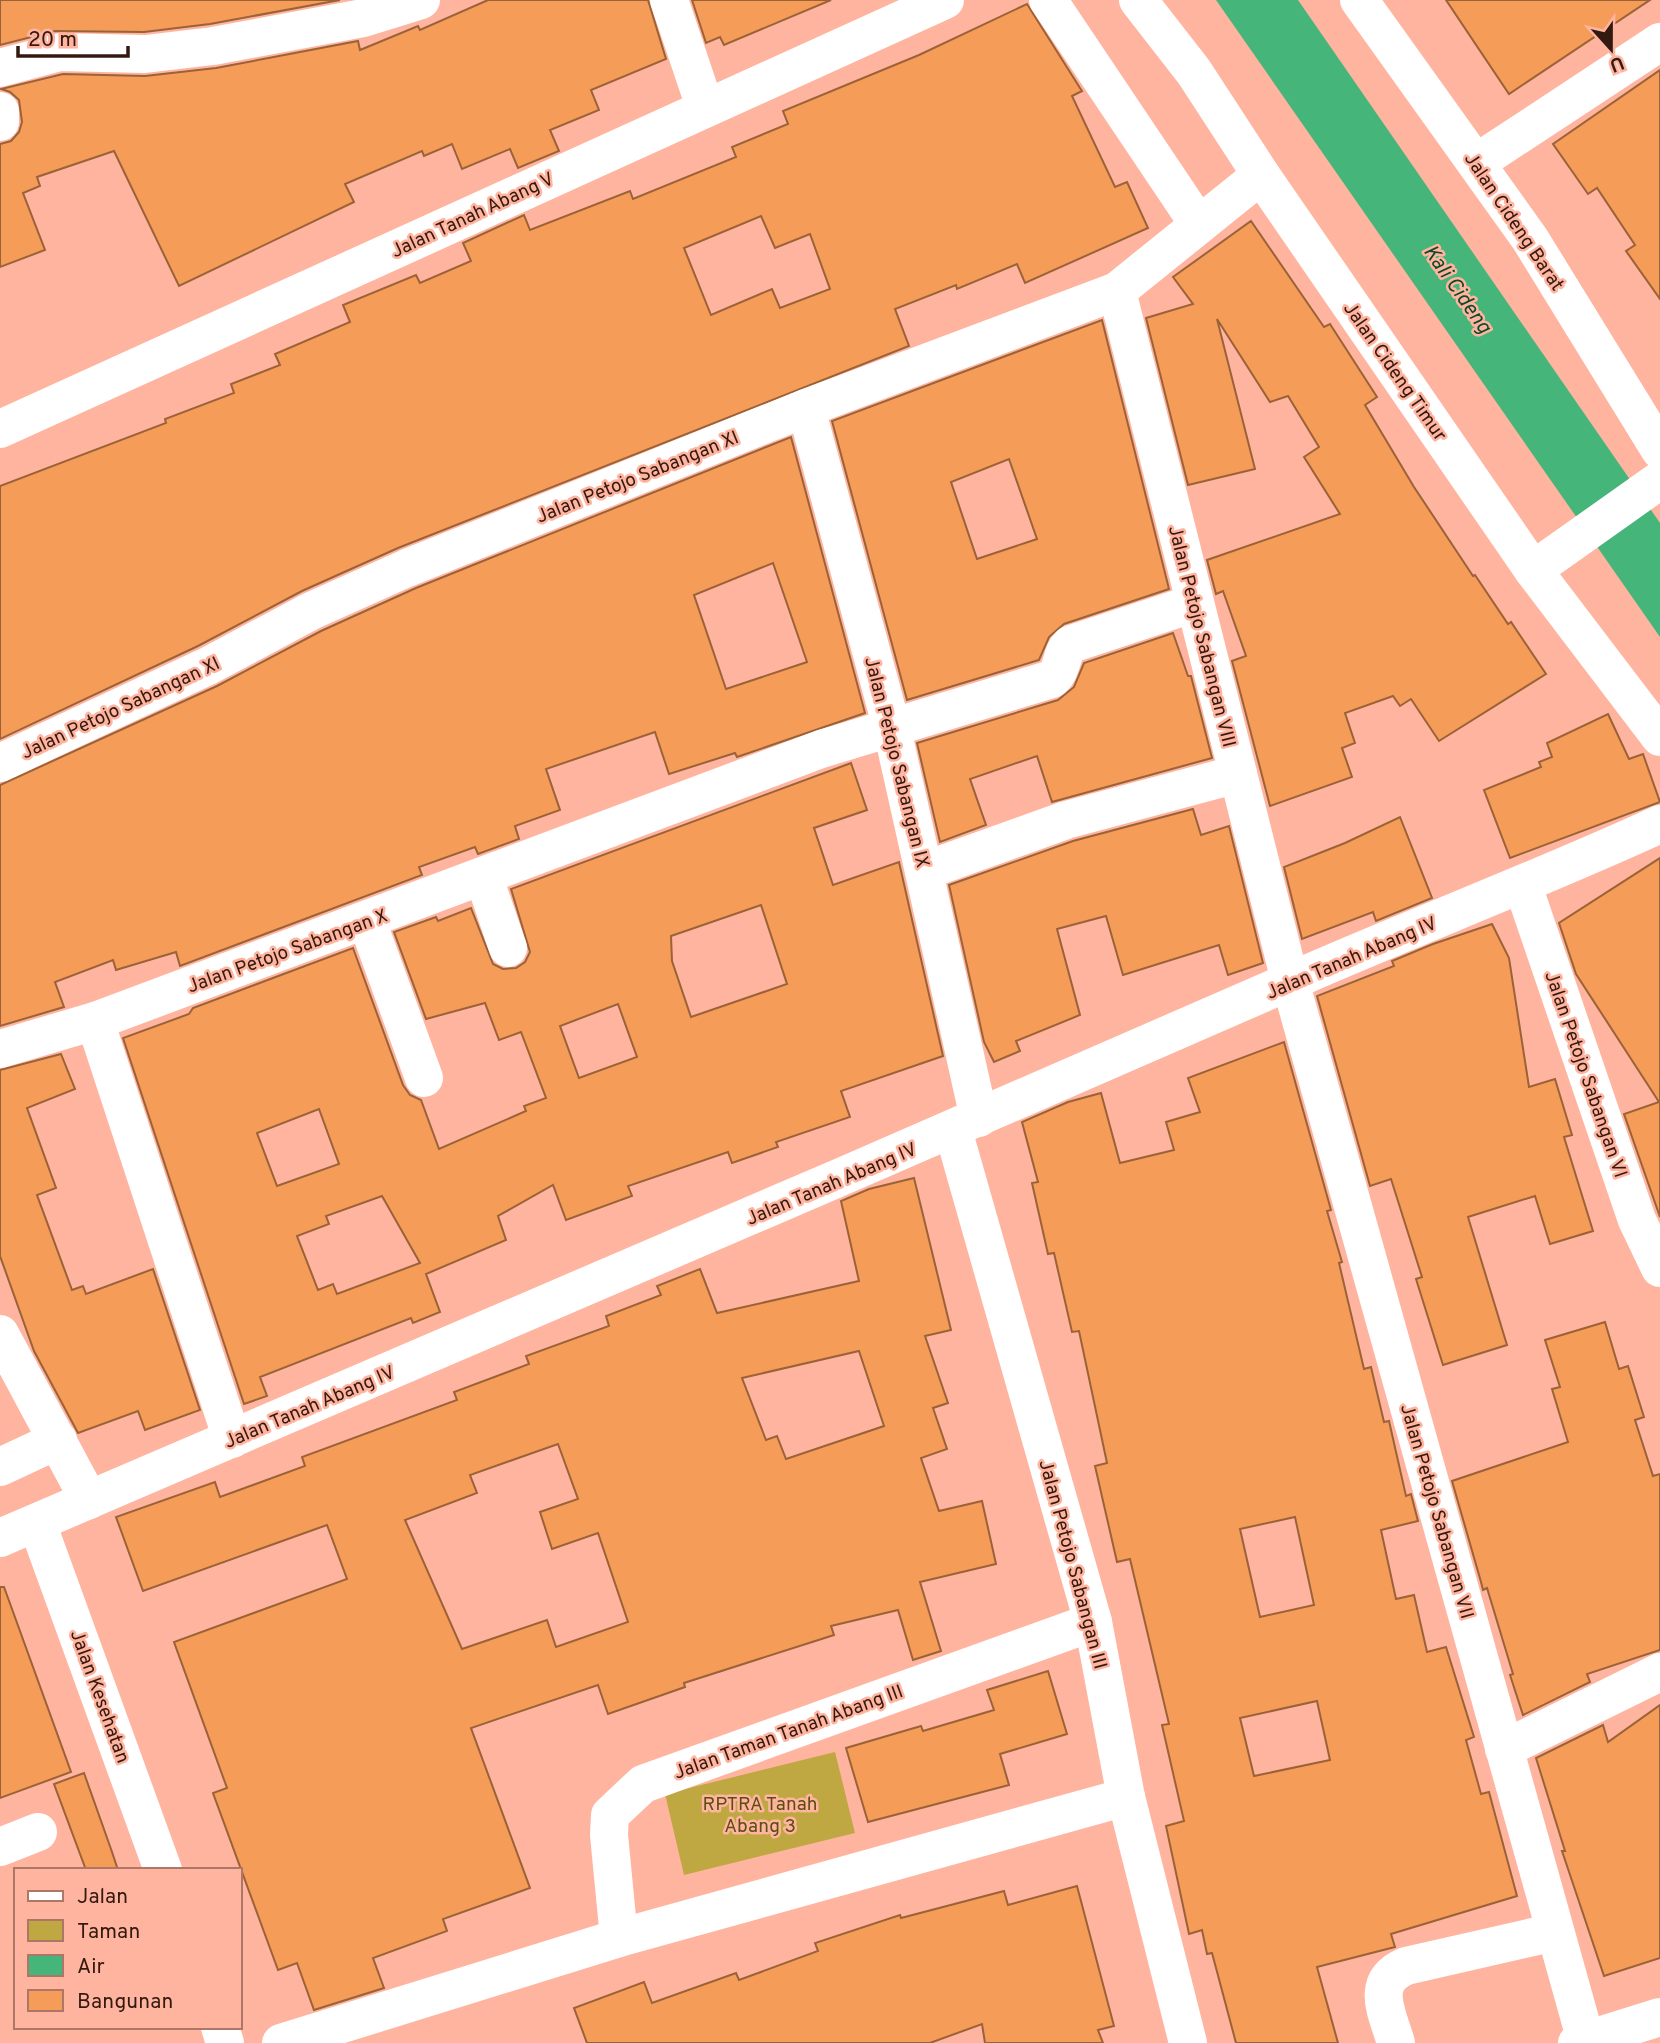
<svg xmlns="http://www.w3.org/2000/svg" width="1660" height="2043" viewBox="0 0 1660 2043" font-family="Overpass,sans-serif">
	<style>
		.green { fill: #bfa841 }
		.water { fill: #46b579 }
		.building { fill: #f59c58; stroke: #9b6238; stroke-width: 2; fill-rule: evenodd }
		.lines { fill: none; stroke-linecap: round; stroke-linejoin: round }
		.minor { stroke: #fff; stroke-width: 38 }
		.major { stroke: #fff; stroke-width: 38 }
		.labels { text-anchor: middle; stroke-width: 5; stroke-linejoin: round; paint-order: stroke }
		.street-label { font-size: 19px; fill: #341911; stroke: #ffb49f }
		.park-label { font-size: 19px; fill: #5c4e11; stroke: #ffb49f }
		.water-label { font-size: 21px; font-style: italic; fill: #0d4a2c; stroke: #ffb49f }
	</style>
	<rect width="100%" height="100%" fill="#ffb49f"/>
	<path class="green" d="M835,1752l20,81 -171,42 -19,-81z"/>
	<path class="water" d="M1216,0h82l362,523v114z"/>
	<g class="building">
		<path d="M0,0h340l-130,24 -66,8 -89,-1 -55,14z"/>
		<path d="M488,0h160l18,59 -75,31 8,20 -49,20 9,21 -41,17 -8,-19 -48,20 -10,-25 -28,12 -2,-5 -77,33 9,18 -175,84 -65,-135 -77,26 3,9 -17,7 22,57 -45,17v-123l11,-3 8,-9 3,-10 -3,-22 -9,-8 -9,-3 62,-15 82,2 71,-8 142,-27 2,9 58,-24 2,4z"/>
		<path d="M692,0h139l-107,45 -4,-8 -14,6z"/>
		<path d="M1446,0h204l-141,94z"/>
		<path d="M1027,4l53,84 2,3 -10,5 43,91 12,-5 21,46 -123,55 -8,-19 -60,25 -1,-4 -61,24 14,37 -511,202 -96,43 -104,55 -198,93v-253l166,-63 -1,-4 69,-26 -3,-9 49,-19 -5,-11 75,-32 -7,-17 73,-30 4,8 51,-22 -8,-18 61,-28 6,15 100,-39 3,8 103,-42 -4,-10 56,-23 -5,-13 136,-56zM761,216l14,32 35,-14 20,55 -50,19 -8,-19 -61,26 -27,-67z"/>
		<path d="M1660,70v229l-34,-48 9,-6 -38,-57 -9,6 -35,-50z"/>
		<path d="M1251,221l73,106 6,-3 47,73 -12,8 49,82 59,89 2,-1 33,49 3,-2 35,52 -107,67 -28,-42 -11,7 -7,-10 -48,17 10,30 -13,5 10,29 -82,29 -38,-145 14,-5 -23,-65 -7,3 -9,-34 133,-46 -36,-57 15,-10 -31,-51 -18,6 -53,-83 38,150 -67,16 -42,-167 47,-14 -20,-27z"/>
		<path d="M1102,320l67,269 -105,35 -15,13 -10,23 -132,40 -75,-279zM1009,459l28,80 -60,20 -26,-77z"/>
		<path d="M791,437l74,276 -128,44 -2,-4 -66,21 -14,-42 -109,37 14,41 -45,16 4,13 -41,15 -3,-7 -56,20 3,8 -242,91 -4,-14 -60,18 -3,-10 -58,22 9,25 -64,19v-241l217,-99 104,-55 95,-43zM773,563l34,99 -81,27 -32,-94z"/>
		<path d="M1173,633l15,43h3l21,82 -160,44 -15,-46 -67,23 16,46 -46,17 -23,-99 141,-43 16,-13 10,-24z"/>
		<path d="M1608,714l21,45 14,-5 17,48 -150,56 -26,-68 57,-23 -2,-5 13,-5 -5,-14z"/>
		<path d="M851,763l16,47 -53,18 19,57 66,-23 44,194 -102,35 9,26 -74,25 2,5 -46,16 -4,-11 -100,34 4,10 -66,24 -13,-35 -55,31 8,24 -80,34 14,38 -27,11 -2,-5 -151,59 7,19 -23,8 -121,-366 66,-24 4,-6 160,-60 50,137 7,10 11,5 18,49 87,-38 -2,-5 22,-8 -25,-66 -22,8 -14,-37 -59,16 -32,-87 42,-15 2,4 33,-13 22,56 10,5 13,-1 9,-6 5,-10 -19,-63zM761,905l26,79 -96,33 -19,-56 -1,-25zM618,1004l19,53 -58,21 -19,-52zM319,1109l20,55 -62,22 -20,-53zM382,1196l38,67 -83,31 -4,-10 -15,6 -21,-54 32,-12 -3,-8z"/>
		<path d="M1193,809l8,26 28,-9 34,137 -35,12 -9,-30 -96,30 -17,-59 -49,13 23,86 -64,26 4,10 -26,11 -10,-20 -35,-157 124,-44z"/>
		<path d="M1400,817l32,81 -56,23 -3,-9 -71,27 -18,-72 61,-24z"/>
		<path d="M1660,858v359l-36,-103 35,-12 -83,-128 -17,-51z"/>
		<path d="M1492,924l17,34 20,129 26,-8 17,56 -8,2 29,94 -43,13 -15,-48 -67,21 39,128 -64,20 -27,-86 6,-2 -31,-98 -21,7 -53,-190 77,-30 -2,-5 41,-17z"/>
		<path d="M1284,1042l47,168 -4,1 15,51 -3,1 25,106 7,-2 13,55 5,-1 17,75 5,-2 7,27 -37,9 15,69 18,-4 13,57 19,-5 28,90 -8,3 15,54 8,-2 28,104 -126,38 4,13 -78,20 21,76h-102l-24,-90 -5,1 -5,-24 -13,4 -23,-108 18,-5 -22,-96 7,-1 -39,-165 -13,3 -22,-96 12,-3 -28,-132 -7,1 -18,-79 -6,1 -16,-71 6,-1 -16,-60 46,-20 33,-9 19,70 54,-13 -8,-28 34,-10 -12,-34zM1295,1517l19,88 -54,12 -20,-88zM1317,1701l13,59 -76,16 -14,-58z"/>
		<path d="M61,1054l14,35 -48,19 29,80 -19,7 35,95 11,-4 3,8 67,-25 47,141 -55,20 -7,-19 -60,22 -44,-82 -34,-95v-186z"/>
		<path d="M914,1178l37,152 -26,6 23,67 -15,5 14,41 -26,9 18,53 43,-10 14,63 -76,18 21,69 -28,9 -15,-50 -67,16 3,9 -150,48 1,4 -77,27 -10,-29 -127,43 59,160 -87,31 4,12 -74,27 11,30 -70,22 -17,-47 -19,7 -65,-177 14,-5 -53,-146 173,-63 -20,-54 -184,66 -27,-74 99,-35 5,15 85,-31 -3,-9 155,-57 -3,-8 75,-28 -3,-8 83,-30 -3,-10 55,-21 -4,-9 43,-17 17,44 142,-32 -18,-80 28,-12zM859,1351l25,75 -98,33 -9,-23 -11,4 -24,-62zM558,1444l20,55 -38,13 12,37 46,-16 30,89 -72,25 -9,-27 -85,29 -57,-129 72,-27 -7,-18z"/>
		<path d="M1605,1322l14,47 9,-3 16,51 -9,3 18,56 7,-2v176l-73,24 3,8 -67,33 -13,-40 3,-1 -26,-86 -4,2 -2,-8 -29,-101 116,-39 -16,-53 8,-2 -15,-47z"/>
		<path d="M0,1587h4l67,185 -71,26z"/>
		<path d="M1048,1671l19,63 -67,20 9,31 -141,37 -22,-74 75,-22 2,5 71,-21 -7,-20z"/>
		<path d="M1660,1705v253l-56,18 -42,-125h3l-29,-93 67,-33 5,17z"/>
		<path d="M84,1773l27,76 7,21h-32l-32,-86z"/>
		<path d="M1077,1886l37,140 -16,4 5,13h-118l-3,-19 -52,19h-343l-13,-35 70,-26 8,21 84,-30 3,7 79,-29 -3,-8 85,-28 1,3 103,-27 4,14z"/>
	</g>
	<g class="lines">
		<g class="minor">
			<path d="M669,0l36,107"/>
			<path d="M1048,0l151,225"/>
			<path d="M0,68l60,-16 85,2 68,-8 150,-28 58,-18"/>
			<path d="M0,111v11"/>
			<path d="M1476,163l184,-121"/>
			<path d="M1117,291l173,690 296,1060"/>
			<path d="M806,408l86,321 87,389"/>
			<path d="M0,429l945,-429"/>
			<path d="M0,763l208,-97 103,-55 96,-43 399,-160 311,-117 144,-116"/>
			<path d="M924,871l142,-51 172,-46"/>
			<path d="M484,878l24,70"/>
			<path d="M1523,886l114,334 23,48"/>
			<path d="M367,921l57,157"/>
			<path d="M95,1021l137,418"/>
			<path d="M0,1049l95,-28 726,-272 231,-70c12,-10 8,-26 19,-35l124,-41"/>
			<path d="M953,1130l140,492 33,175 62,246"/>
			<path d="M0,1334l89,166"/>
			<path d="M0,1467l58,-27"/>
			<path d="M37,1523l126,347"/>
			<path d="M0,1538c429,-183 857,-367 1284,-554 124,-55 252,-103 376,-160"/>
			<path d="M1504,1749l156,-77"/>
			<path d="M0,1847l38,-15"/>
			<path d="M619,1938l-10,-103 1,-20 33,-31 450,-162"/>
			<path d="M220,2027l5,16"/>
			<path d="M281,2043l338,-105 507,-141"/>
			<path d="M1396,2043c-9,-31 -27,-61 10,-77l149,-34"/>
			<path d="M1577,2043l83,-26"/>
		</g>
		<g class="major">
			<path d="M1138,0l56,72 67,103 272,395 127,167"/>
			<path d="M1359,0l171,239 130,211"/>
			<path d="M1533,570l127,-90"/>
		</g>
	</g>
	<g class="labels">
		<g class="street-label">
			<text transform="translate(472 214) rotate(-25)" y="7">Jalan Tanah Abang V</text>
			<text transform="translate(1515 221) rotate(56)" y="7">Jalan Cideng Barat</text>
			<text transform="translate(1396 371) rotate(55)" y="7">Jalan Cideng Timur</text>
			<text transform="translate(637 476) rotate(-22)" y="7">Jalan Petojo Sabangan XI</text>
			<text transform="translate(1203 636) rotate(76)" y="7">Jalan Petojo Sabangan VIII</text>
			<text transform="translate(120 707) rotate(-25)" y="7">Jalan Petojo Sabangan XI</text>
			<text transform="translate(898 762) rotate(76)" y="7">Jalan Petojo Sabangan IX</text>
			<text transform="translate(287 950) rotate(-20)" y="7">Jalan Petojo Sabangan X</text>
			<text transform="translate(1351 957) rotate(-23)" y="7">Jalan Tanah Abang IV</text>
			<text transform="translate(1587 1074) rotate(71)" y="7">Jalan Petojo Sabangan VI</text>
			<text transform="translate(831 1183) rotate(-23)" y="7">Jalan Tanah Abang IV</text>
			<text transform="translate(309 1406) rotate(-23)" y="7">Jalan Tanah Abang IV</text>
			<text transform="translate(1438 1511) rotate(74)" y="7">Jalan Petojo Sabangan VII</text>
			<text transform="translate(1074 1564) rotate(75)" y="7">Jalan Petojo Sabangan III</text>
			<text transform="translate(101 1696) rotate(70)" y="7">Jalan Kesehatan</text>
			<text transform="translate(788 1731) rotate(-20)" y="7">Jalan Taman Tanah Abang III</text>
		</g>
		<g class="park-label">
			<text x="760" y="1810">RPTRA Tanah<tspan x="760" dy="22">Abang 3</tspan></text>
		</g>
		<g class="water-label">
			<text transform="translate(1458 289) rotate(55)" y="7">Kali Cideng</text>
		</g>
	</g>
	<rect x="14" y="1868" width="228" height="161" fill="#ffb49f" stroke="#ae7666" stroke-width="2"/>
	<rect x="28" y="1891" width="35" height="10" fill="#ffffff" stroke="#ae7666" stroke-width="2"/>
	<text x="77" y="1903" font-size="21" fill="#341911">Jalan</text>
	<rect x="28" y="1920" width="35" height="21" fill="#bfa841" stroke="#ae7666" stroke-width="2"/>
	<text x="77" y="1938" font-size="21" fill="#341911">Taman</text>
	<rect x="28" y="1955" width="35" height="21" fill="#46b579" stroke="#ae7666" stroke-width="2"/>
	<text x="77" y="1973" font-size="21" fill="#341911">Air</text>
	<rect x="28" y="1990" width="35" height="21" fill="#f59c58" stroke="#ae7666" stroke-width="2"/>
	<text x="77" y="2008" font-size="21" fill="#341911">Bangunan</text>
	<g transform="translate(1611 49) rotate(159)" stroke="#ffb49f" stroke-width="5" paint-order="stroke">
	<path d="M0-5L12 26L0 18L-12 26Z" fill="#341911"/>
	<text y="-10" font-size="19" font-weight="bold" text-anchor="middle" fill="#341911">U</text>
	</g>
	<path d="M18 46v10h110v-10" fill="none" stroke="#341911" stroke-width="3.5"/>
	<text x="28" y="46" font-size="21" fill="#341911" stroke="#ffb49f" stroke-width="5" paint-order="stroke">20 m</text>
</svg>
